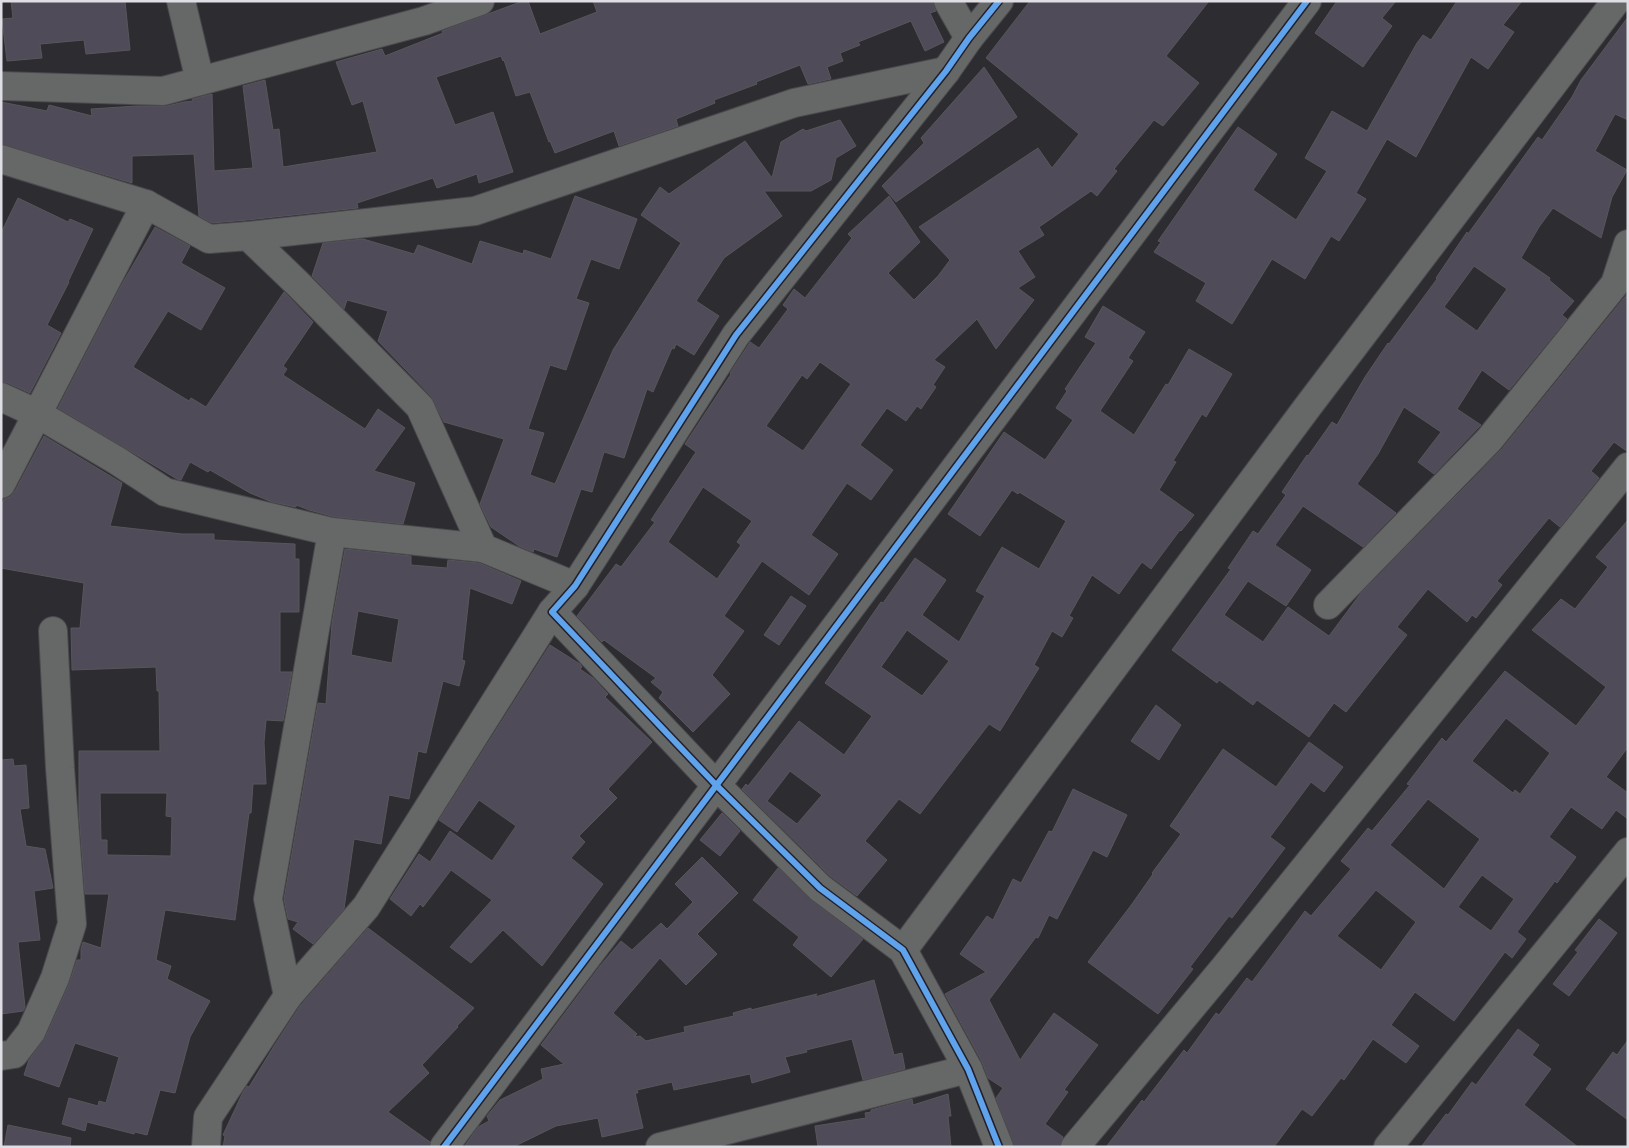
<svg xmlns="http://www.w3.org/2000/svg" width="1629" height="1148" viewBox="0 0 1629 1148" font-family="Lora,serif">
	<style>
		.building { fill: #4f4b58; stroke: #58565b; fill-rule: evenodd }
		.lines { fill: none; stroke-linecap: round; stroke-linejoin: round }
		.minor-casing { stroke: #4a494d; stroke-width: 30 }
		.minor { stroke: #656867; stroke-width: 28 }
		.cycleway-casing { stroke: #221f2a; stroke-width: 9 }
		.cycleway { stroke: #60a3ed; stroke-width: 6 }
	</style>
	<rect width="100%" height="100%" fill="#2d2c31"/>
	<g class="building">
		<path d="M11,1h114l5,49 -44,4 -2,-14 -44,4 2,14 -35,3 -5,-42 11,-1z"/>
		<path d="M523,1h5l12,33 57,-22 -4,-11h339l4,10 -6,2 14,29 -19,9 -14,-30 -53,21 2,3 -20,8 3,8 -16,6 4,12 -23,5 -8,-19 -44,17 1,2 -43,16 1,3 -39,16 2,7 -59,20 -5,-15 -59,22 -5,-12 -1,1 -19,-50 -14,4 -12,-36 -1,1 -2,-5 -65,21 19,48 38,-13 20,60 -34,11 -2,-9 -40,14 -4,-10 -76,25 1,5 -111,12 -35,3 -13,-7 -5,-62 -62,2v27l-131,-39v-42l46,9 2,-6 43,11 -1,-7 45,-3h31l17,-4 9,-1 -1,-2 20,-5 2,77 39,-3 -10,-82 22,-6 8,50 6,-1 4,38 94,-15 -14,-51 -11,4 -16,-43 46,-13 3,7 58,-23 -1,-2z"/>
		<path d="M1030,1h179l-43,55 33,27 -36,43 -9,-6 -40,49 3,2 -20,25 -6,-5 -52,36 5,8 -26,16 17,26 -17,11 16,12 -38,49 -19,-30 -43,41 11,7 -12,18 3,2 -15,22 -4,-3 -11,15 -19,-13 -27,37 33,25 -22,30 -24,-17 -36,52 27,19 -29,41 -47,-34 -38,55 20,15 -32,44 18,19 -37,38 -34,-34 4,-6 -12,-10 5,-4 -52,-38 -2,2 -25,-26 39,-52 5,3 34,-45 -4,-2 45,-68 -11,-8 46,-70 -1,-1 19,-29 1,-2 9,6 29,-39 -5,-4 11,-16 11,9 47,-60 -4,-4 41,-38 31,46 -32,31 26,27 24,-24 12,-16 -31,-33 119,-79 14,20 27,-34 -93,-76zM820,362l31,22 -48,67 -37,-25 36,-51 5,4zM703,487l49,34 -15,21 4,3 -24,34 -49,-37z"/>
		<path d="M1337,1h59l-14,17 10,8 -29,41 -48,-34z"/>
		<path d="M1457,1h65l-19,24 11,7 -26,37 -17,-12 -55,100 -29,-18 -31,54 10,6 -27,42 -8,-5 -26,43 -33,-20 -40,65 -36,-23 10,-18 -52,-31 7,-10 -3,-1 80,-114 39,27 -24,36 43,30 31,-49 -22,-13 27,-47 35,20 50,-88 6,-8 8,5z"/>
		<path d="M1628,17v103l-13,-6 -20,37 32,19 -15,27 -11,41 -48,-30 -14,19 -18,31 29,20 -1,2 25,21 -12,14 5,4 -58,71 -27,-20 -25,39 24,16 -47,49 -16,-12 23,-30 -37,-25 -26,47 -21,30 39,29 -33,34 -60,-41 -28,39 36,25 -25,36 -38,-25 -24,34 39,27 25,-35 41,29 32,-43 140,-143 127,-157v159l-14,-10 -23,29 8,7 -39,49 -11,-9 -52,63 5,4 -26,33 -4,-3 -5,7 -39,-33 -31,38 10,8 -61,77 -12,-9 -25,34 -52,-37 -4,5 -34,-25 -2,3 -45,-33 59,-81 -3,-1 25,-37 5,3 28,-39 -4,-3 25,-37 1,1 24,-34 5,3 28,-48 23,-34 1,1 48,-65 -1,-1 31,-46 1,2 70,-97 4,3 30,-43 9,-17zM1474,266l33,23 -30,42 -33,-24z"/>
		<path d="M984,67l33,50 -121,85 -14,-16 42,-43 -3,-5z"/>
		<path d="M840,120l16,26 -20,12 -5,22 -20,11h-47l18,25 -58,42 -28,43 23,15 -25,39 -18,-11 -2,5 -2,-1 -19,44 -6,-3 -23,69 -20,-6 -12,40 -11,-3 -24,68 -23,-8 -1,3 -14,-6 -28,-19 -11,-23 24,-65 -60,-17 -13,-26 -53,-55 10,-30 -41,-11 -3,9 -32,-33 11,-33 40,-4 51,15 4,-9 54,19 8,-23 43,13 1,-4 27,9 24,-63 62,23 -18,50 -28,-10 -15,40 13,4 -23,67 -16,-5 -22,64 16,4 -14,42 25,9 58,-134 68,-107 -40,-28 19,-28 9,7 76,-53 27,37 9,-36 22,-13 3,2z"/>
		<path d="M18,198l50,24 2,-3 23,10 -25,53h1l-22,43 14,8 -31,60 -22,-10 -7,-1v-149z"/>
		<path d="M155,227l35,19 -9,17 44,25 -24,42 -33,-19 -35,56 56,34 2,-3 15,9 78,-115 29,30 -30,44 4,3 -4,6 82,54 13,-20 27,19 -31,43 41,12 -12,41 -68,-7 -26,-7 -13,-5v2l-24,-5 -22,-9 -40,-23 -2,2 -18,-10 -9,18 -4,-1 -119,-71 64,-124z"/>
		<path d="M1103,306l42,26 -17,26 5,3 -33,50 34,24 32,-51 2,1 21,-36 43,25 -26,43 -4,-3 -29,47 3,1 -17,28 35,25 -13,16 -1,-1 -29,39 -9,-7 -23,32 -27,-19 -23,41 4,2 -11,19 -10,-6 -18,34 5,3 -39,63 -11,-7 -69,90 -21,-15 -34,42 22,19 -30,36 -27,-20 -88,-87 4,-5 2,2 51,-65 45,34 28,-39 -47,-33 56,-81 2,1 32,-45 31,22 -24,35 37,27 26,-46 -9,-5 26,-44 37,22 27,-48 -47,-29 -1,2 -6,-4 -32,46 -32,-22 56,-82 41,28 28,-40 -17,-12 11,-17 -2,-2 31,-46 -11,-6zM907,630l42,31 -27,35 -41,-29zM790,771l32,24 -25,29 -30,-23z"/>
		<path d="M44,436l78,47 -12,43 72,8h32v6l81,4v15h4v53h-19v60h12l-9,49 -17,-1 -2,22 2,42h-13l-2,29h-2l-14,107 -70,-10 -9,50 15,6 -4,13 43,22 -20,36 -15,56 -15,-3 -13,45 -12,-3 -1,2 -47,-12 -2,9 -23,-7 7,-26 29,8 1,-5 7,2 13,-46 -44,-14 -16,44 -35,-12 5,-15 16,-22 24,-54 8,-24h4v-11l2,-7 18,6 8,-54h-24l-6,-81v-62h81l-1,-60h-2l-1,-24 -84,3 -1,-42h9l4,-45 -83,-15v-61l3,-8 6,-2 5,-6zM100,793h67l-1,23 6,1 -1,39 -64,-1v-15h-6z"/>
		<path d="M1628,520v227l-22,30 22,16v26l-12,-9 -14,19 -31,-22 -22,30 27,20 -19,26 -2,-2 -38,51 9,7 -14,19 -7,-6 -51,69 -39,-29 -24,33 28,21 -13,17 -33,-24 -29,41 -3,-2 -29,38 -10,-7 -28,38h-168l36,-47 2,2 40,-52 3,3 29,-40 3,2 28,-37 5,4 53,-71 6,5 40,-47 -10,-8 27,-33 4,3 38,-46 -3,-1 35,-46 4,4 59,-71 71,55 30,-39 -74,-57 29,-31 14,10 33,-42 -12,-10zM1506,718l44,35 -30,41 -5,-4 -2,3 -41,-32zM1428,799l52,40 -36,50 -54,-44zM1482,875l32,24 -23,32 -33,-24zM1376,890l40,32 -35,48 -44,-34z"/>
		<path d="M345,549l66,7v9l36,3 1,-8 31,3 42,18 -9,23 -42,-16 -8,72 3,1 -6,25 -16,-5 -17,72 -8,-2 -9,48 -20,-4 -8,49 -27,-5 -10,70 -31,35 -20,-15 5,-7 -10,-3 -4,-20 34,-196 8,1 6,-81zM358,611l41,8 -7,44 -41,-8z"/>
		<path d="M791,596l15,10 -27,39 -15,-10z"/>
		<path d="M550,645l30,19 2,3 -2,2 13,9 15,16 -3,3 47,45 -44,47 9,9 -38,38 6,6 -14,16 32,26 -61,82 -39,-36 -32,33 -21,-16 42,-47 -41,-30 -28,37 -3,-3 -9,12 -21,-17 29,-45 11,8 20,-31 42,30 24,-35 -37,-26 -22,32 -18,-12z"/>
		<path d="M1156,705l25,20 -22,35 -28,-19z"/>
		<path d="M1309,742l34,25 -19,25 -13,-10 -41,55 15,11 -53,70 -3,-2 -39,51 3,2 -35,45 -70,-52 44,-58 21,-30 -1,-1 29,-39 -11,-8 53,-77 53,38z"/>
		<path d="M13,759l1,7 12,-1 3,43 -9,1 6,37 19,3 8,39 -19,3 6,49 -22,2 7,65 -2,4 -22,3v-254z"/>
		<path d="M1073,789l54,26 -20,42 -14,-7 -36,69 -8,-4 -11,23 -2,-1 -47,63 31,60 34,-47 44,32 -34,45 4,2 -23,32 18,13 -3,10h-46l-18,-49 7,-10 -15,-10 -6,-16 -37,-68 41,-22 -26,-18 27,-38 6,4 20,-41 8,4 28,-52 3,1z"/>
		<path d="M722,813l18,18 -20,25 -20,-16z"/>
		<path d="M702,857l36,36 -41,41 20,20 -31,31 -26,-27 -47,55 24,21 -3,3 6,-1 6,5 39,-9 -1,-5 50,-11 -1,-3 18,-5v2l66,-16 -2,3 59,-17 20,75 8,-2 3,16 -42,11 -11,-41 -46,11 1,2 -22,5 5,15 -38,11 -2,-9 -76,16 -2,-8 -35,8 1,3h-3l8,35 -41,9 -4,-19 -42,8 -43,21h-49l14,-20 11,-6 -2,-5 13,-16 43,-21 -2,-10 23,-5 -23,-19 59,-79 21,-25 11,9 29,-27 6,6 26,-27 -18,-18z"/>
		<path d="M778,868l33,32 52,39 -32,38 -38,-32 6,-8 -46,-37z"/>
		<path d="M1599,919l18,14 -48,63 -16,-12 25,-32 -3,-2z"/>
		<path d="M368,928l106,80 -17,18 1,1 -36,38 7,8 -41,39 42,30 -1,5h-206l2,-11 -2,-1 20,-43 4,-6 2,1 25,-41 26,-40z"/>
		<path d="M1518,1029l21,16 -7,10 19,14 -27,36 54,42h-157l25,-33 2,1 24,-33 4,3z"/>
		<path d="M1628,1040v80l-42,-31 27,-37 4,3z"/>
		<path d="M948,1094l3,22h-3l3,31h-133l-3,-21 51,-8 -1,-5 6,-1v-2l41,-11 1,6z"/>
		<path d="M8,1125l63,13 -1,9h-66z"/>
	</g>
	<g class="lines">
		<g class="minor-casing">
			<g id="minor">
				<path d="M181,1l19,80"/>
				<path d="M948,1l21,37"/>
				<path d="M1,86l162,5 261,-70 56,-20"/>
				<path d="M1,159l145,45 63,35 39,-3 50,48 122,123 63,141 92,38"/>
				<path d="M248,236l227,-25 319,-108 152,-32"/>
				<path d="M1,397l37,17 78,46 49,32 167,40 151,16"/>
				<path d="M1,484l145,-280"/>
				<path d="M1328,605l161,-165 126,-156 13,-40"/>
				<path d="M903,950l406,-545 307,-404"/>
				<path d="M288,996l-20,-97 64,-367"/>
				<path d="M1,1056l13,-2 17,-22 24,-54 17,-54 -12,-156 -7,-137"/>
				<path d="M206,1147l2,-30 80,-121 78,-89 186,-295"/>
				<path d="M444,1147l863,-1146"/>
				<path d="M660,1147l308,-78"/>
				<path d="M999,1147l-31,-78 -65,-119 -83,-62 -104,-103 -164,-173 23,-26 161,-251 210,-264 23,-33 30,-37"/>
				<path d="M1075,1147l150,-180 403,-500"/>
				<path d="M1388,1147l240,-295"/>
			</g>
		</g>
		<use href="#minor" class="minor"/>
		<g class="cycleway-casing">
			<g id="cycleway">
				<path d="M444,1147l863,-1146"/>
				<path d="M999,1147l-31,-78 -65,-119 -83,-62 -104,-103 -164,-173 23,-26 161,-251 210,-264 23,-33 30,-37"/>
			</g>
		</g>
		<use href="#cycleway" class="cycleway"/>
	</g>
	<rect width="1629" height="1148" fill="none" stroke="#e0dee5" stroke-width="5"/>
</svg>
